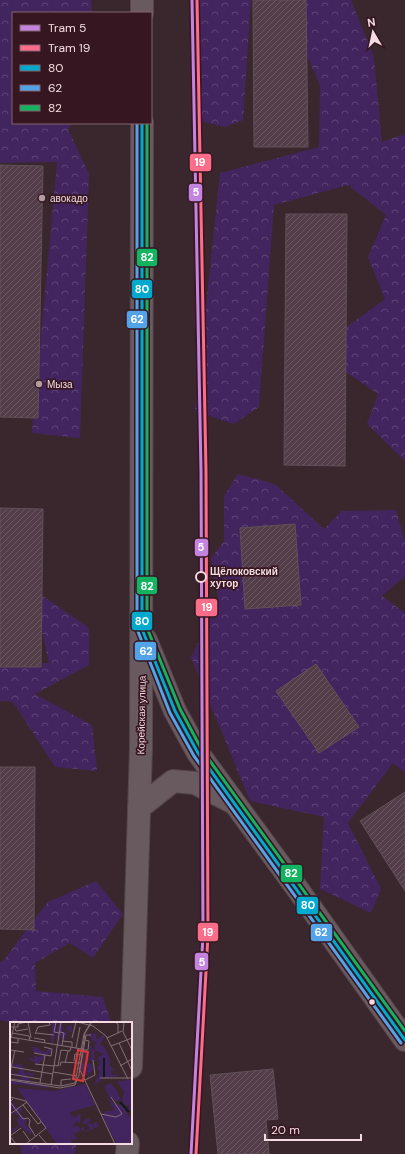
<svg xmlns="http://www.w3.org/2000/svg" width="405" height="1154" viewBox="0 0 405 1154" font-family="'DM Sans',sans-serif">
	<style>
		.forest { fill: url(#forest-crowns) }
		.building { fill: url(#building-hatch); stroke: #605057 }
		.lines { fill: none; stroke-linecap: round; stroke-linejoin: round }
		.minor-casing { stroke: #55454a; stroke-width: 24 }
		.minor { stroke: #695a5f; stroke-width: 22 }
		.bus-1-casing { stroke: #361620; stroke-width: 6 }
		.bus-2-casing { stroke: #361620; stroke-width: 6 }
		.bus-3-casing { stroke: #361620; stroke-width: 6 }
		.bus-1 { stroke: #00a9ce; stroke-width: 3 }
		.bus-2 { stroke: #53a3e8; stroke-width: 3 }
		.bus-3 { stroke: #13b361; stroke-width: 3 }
		.tram-1-casing { stroke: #361620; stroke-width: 6 }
		.tram-2-casing { stroke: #361620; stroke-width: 6 }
		.tram-1 { stroke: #c483df; stroke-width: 3 }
		.tram-2 { stroke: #fb6d88; stroke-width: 3 }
		.poi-dot { fill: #b29ca2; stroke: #361620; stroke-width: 1.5 }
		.stop-dot { fill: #361620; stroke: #f3dbe1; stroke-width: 2 }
		.bus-dot { fill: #f3dbe1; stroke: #361620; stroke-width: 1.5 }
		.labels { text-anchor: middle; stroke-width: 3.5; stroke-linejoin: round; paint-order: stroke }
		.poi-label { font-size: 10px; fill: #f3dbe1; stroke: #361620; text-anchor: start }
		.stop-label { font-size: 10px; font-weight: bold; fill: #f3dbe1; stroke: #361620; text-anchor: start }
		.street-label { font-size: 10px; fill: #f3dbe1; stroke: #361620 }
		.inset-river { fill: none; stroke: #0f1b1a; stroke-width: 2 }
		.inset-road { fill: none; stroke: #836f75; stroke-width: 1 }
		.view { fill: #d93a3a; fill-opacity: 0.15; stroke: #d93a3a; stroke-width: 2 }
		.inset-edge { fill: none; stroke: #f3dbe1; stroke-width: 2 }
		.line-badge { stroke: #361620; stroke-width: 1.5 }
		.badge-label { font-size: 11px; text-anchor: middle; font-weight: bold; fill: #fff }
	</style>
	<defs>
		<pattern id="forest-crowns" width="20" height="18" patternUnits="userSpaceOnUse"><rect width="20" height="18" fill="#42255f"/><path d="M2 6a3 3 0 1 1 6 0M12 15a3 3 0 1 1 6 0" fill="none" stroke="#5e4476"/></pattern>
		<pattern id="building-hatch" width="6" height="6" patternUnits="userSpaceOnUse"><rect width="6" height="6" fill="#523d48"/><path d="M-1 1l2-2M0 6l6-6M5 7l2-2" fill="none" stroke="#6b5862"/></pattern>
	</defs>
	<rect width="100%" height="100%" fill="#39272d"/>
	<g class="forest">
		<path d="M0,0h91l1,13h-79v110h59l-4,6 21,45 -9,264 -48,-5 25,-271 -57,1z"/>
		<path d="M199,0h52l-8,120 -18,7 -26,-6z"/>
		<path d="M289,0h62l23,58 8,84 23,-8v327l-38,-37 11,-30 -38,-26 1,-37 44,-32 -17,-42 18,-42 -38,-30 -74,20 -15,202 -25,17 -39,-13 25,-238 99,-26 1,-62 -31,-70z"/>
		<path d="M238,474l37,10 49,45 18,-18 54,-1 9,32v34l-23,20 23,17v160l-12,-10 -45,60 33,66 -10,24 -51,-24 4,-72 -74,-16 -59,-144 28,-55 -8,-44 13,-17v-45z"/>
		<path d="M33,589l56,39v37l-54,29 57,31 5,46 -42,-4 -42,-65 -13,-1v-36l49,-2z"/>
		<path d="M96,881l27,33 -30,44 -23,-15 -35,20 1,28 67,6 8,26h-99l-12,-3v-58l3,-1 45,-59z"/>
		<path d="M19,1143h58l-3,11h-52z"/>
	</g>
	<g class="building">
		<path d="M253,0h53l2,147h-54z"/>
		<path d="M0,165l43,1 -5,252 -38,-1z"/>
		<path d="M286,214h61l-2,252 -61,-1z"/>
		<path d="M0,508l43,1 -2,158h-41z"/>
		<path d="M295,524l6,81 -56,4 -5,-81z"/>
		<path d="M316,664l43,63 -40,26 -43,-62z"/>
		<path d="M0,767h35l-1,163 -34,-1z"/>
		<path d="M405,792v99l-45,-70z"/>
		<path d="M273,1069l5,50 -12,1 3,34h-51l-8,-79z"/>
	</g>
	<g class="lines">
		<g class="minor-casing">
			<g id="minor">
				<path d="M142,13v-13"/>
				<path d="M146,640l29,71 23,42 101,138 106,149"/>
				<path d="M139,808l34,-27 22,2 35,18"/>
				<path d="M131,1067l10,-319 1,-625"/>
				<path d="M127,1154l1,-11"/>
			</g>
		</g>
		<use href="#minor" class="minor"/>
		<g class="bus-1-casing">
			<path id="bus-1" d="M142,123v506l33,82 23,42 207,287"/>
		</g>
		<g class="bus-2-casing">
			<path id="bus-2" d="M137,123v506l33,84 24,43 207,287"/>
		</g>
		<g class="bus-3-casing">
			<path id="bus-3" d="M147,123v505l33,81 22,41 203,281"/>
		</g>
		<use href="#bus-1" class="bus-1"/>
		<use href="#bus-2" class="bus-2"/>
		<use href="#bus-3" class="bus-3"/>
		<g class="tram-1-casing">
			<path id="tram-1" d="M191,1154l12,-219 -2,-463 -9,-472"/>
		</g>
		<g class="tram-2-casing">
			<path id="tram-2" d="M196,1154l12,-219 -2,-463 -9,-472"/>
		</g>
		<use href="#tram-1" class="tram-1"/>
		<use href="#tram-2" class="tram-2"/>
	</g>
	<g class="poi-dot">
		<circle cx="42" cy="198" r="4"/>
		<circle cx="39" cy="384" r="4"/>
	</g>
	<circle class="stop-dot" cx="201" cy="577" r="5"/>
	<circle class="bus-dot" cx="372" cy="1002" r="3.5"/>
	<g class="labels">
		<g class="poi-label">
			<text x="50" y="202">авокадо</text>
			<text x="47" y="388">Мыза</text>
		</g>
		<g class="stop-label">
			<text x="210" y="575">Щёлоковский<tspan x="210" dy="12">хутор</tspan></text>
		</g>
		<g class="street-label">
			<text transform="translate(141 715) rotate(-89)" y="4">Корейская улица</text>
		</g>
	</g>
	<g transform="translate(10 1022)">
		<rect width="122" height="122" fill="#39272d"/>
		<path d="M101,61l8,11 -3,1h3l2,4 -6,3 -2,-4 -3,1 -6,-13z" fill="#42255f"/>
		<path d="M42,0h4v10l3,-10h3v6l2,-3 -2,7h7l1,-3 -3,2 -1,-4 6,-2v7l-6,1 3,3 -3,-1 -2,4 7,-1 -9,2 -1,-6 -2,8 4,2h-4l-2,-8 2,-2 -4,-1 -2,10 2,1 -4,-1zM80,11l7,1 -1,4 3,1 3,-4 3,1 -5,9 4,2 6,11v7l4,5 -3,1 1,4 7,-1 -1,2 -18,3v3l-6,2 6,-12 -3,-3 3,-6 -3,-5 6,-4 -9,-4 2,-8 -5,-2zM79,21l6,10 -1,9 -5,-3 -2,4 5,1 1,6 -4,4 1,3 -3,2 2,-3 -4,-1 3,-3 -4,-1v4l-4,-7 2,-5 4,2v5l2,-1 -3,-8 1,-5 -5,5 4,-6v-4l-3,3 3,-5 2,1 1,8h4zM22,24l14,6 3,-4 3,2 -14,14 -3,-1 -7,-5 7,1 -2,-4 6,2 6,-3 -11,-1zM0,39l4,4 8,-1 3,10 4,-3v3l5,-1 -1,3 4,2 -11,-4 4,7 -12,-1 6,-4 -14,-2 1,-7 1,3 5,1 -5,-1v4l6,-1 2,-4 -9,-3zM0,58l35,5 4,3 -32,-4 -2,3 1,-2 -6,-2zM122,58v29l-3,1 -1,-3 4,-3 -6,2 -2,-2 -2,-4 2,-8 -7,-11zM98,75l6,7 9,1 5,11 4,1v27h-15l-9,-17 -6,-12 4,-4h8zM3,76l-2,3 6,7 6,1 -4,3 8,9 -2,2 1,3 7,5 -3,3 -10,-8 -9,8 1,-5 7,-3 -2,-6 2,-4 -6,-4 2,-4 -5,2v-10zM59,90l5,6 7,-5 -1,10 -4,-2 -3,5h6l1,4 3,-4 2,5 5,-2 -3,-5h-5l1,-3 5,-3 2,2 -2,4 3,-1 3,5 -1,-5 4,-1 2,4 -13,6 -4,-2 -8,4 6,9 -3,-4 -5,1z" fill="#42255f"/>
		<path d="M75,62l10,21 -25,7 2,32h-15l-40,-56 37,3z" fill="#42255f"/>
		<path class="inset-river" d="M94,55v-19M110,80l9,10"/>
		<path class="inset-road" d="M18,0l3,16M46,0l-2,10 5,1M67,0l16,4 13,10 22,43M105,0l3,2v9M114,0l-1,10 9,18M0,5h8v-3l8,-2M5,6l1,3 12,-2M50,10l4,1 -2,13M2,11l17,3 1,5M26,11l18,2M25,12l3,-7 12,-2 -1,-3M0,15l72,12M1,16l4,-16M24,16l11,2 -1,3M62,16l4,-16M97,16l15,-7M52,19l10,1v5M0,20l8,1v-4M109,21l13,28M101,24l21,-8M66,26l4,-21M0,28l14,2M73,28h5l1,-9 -4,-1M24,31l17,3 1,-7 -8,-2M64,39l1,-7 6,1M55,41l3,-12M25,42l19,2M44,43l4,1 3,-16 9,1 1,-4M50,44l1,-4 19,1M110,44l12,-7M2,45l41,7M69,46l36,76M70,47l6,-34h5M43,50l24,4M0,51l5,-23M0,52l30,5M90,56h32M0,57l51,7 14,-3 9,-49 7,-12M0,58l50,8 15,-3 4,-10 6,-42 7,-11M75,58l10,-5 -2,-15M30,61l5,-28M41,63l10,-63M51,64v-6l10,-1M0,75l16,4 20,27 -20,16M3,77l-3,3 13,17 5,-1 2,2 -1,6 7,11M13,83l15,19 3,-2M0,92l17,-12M91,92l15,3 6,-3 -11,-17M13,109l7,10M29,113l8,9M6,122l-6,-8 11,-8"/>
		<path class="view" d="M68,28l10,2 -5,29 -10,-2z"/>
		<rect width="122" height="122" class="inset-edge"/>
	</g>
	<g class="line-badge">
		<rect x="189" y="153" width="23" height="19" rx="4" fill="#fb6d88"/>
		<rect x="188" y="183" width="15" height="19" rx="4" fill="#c483df"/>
		<rect x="136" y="248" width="22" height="19" rx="4" fill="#13b361"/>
		<rect x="131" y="279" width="22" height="20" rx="4" fill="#00a9ce"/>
		<rect x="126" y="310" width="22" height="19" rx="4" fill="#53a3e8"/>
		<rect x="194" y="538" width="15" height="19" rx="4" fill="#c483df"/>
		<rect x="136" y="576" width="22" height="19" rx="4" fill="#13b361"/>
		<rect x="195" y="598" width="23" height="19" rx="4" fill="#fb6d88"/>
		<rect x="131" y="611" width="22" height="20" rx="4" fill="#00a9ce"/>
		<rect x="134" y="641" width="23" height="20" rx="4" fill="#53a3e8"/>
		<rect x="280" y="864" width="23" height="19" rx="4" fill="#13b361"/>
		<rect x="296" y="896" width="23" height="19" rx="4" fill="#00a9ce"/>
		<rect x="197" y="922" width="22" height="20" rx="4" fill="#fb6d88"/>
		<rect x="310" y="923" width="23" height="19" rx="4" fill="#53a3e8"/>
		<rect x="194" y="952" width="15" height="19" rx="4" fill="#c483df"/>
	</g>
	<g class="badge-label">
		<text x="200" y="166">19</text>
		<text x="196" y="196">5</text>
		<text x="147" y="261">82</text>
		<text x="142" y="293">80</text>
		<text x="137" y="323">62</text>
		<text x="201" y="551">5</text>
		<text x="147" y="590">82</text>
		<text x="207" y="611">19</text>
		<text x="142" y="625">80</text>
		<text x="146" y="655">62</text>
		<text x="291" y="877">82</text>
		<text x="308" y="909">80</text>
		<text x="208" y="936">19</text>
		<text x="321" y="936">62</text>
		<text x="202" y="966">5</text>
	</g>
	<rect x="12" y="12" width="140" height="112" fill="#361620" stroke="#82656d"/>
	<rect x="20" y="25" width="20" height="6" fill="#c483df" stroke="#82656d"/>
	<text x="48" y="32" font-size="12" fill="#f3dbe1">Tram 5</text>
	<rect x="20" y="45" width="20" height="6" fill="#fb6d88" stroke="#82656d"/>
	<text x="48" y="52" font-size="12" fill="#f3dbe1">Tram 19</text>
	<rect x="20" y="65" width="20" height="6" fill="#00a9ce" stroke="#82656d"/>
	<text x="48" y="72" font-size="12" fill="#f3dbe1">80</text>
	<rect x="20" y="85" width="20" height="6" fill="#53a3e8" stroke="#82656d"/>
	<text x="48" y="92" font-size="12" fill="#f3dbe1">62</text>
	<rect x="20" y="105" width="20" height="6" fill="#13b361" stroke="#82656d"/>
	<text x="48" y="112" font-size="12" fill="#f3dbe1">82</text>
	<g transform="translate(373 32) rotate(351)" stroke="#361620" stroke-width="3" paint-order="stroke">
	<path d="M0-3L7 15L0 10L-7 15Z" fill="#f3dbe1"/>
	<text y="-6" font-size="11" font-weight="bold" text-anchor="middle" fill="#f3dbe1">N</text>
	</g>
	<path d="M265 1134v6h96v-6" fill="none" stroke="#f3dbe1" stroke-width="2"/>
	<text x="271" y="1134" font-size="12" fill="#f3dbe1" stroke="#361620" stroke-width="3" paint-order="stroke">20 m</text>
</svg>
